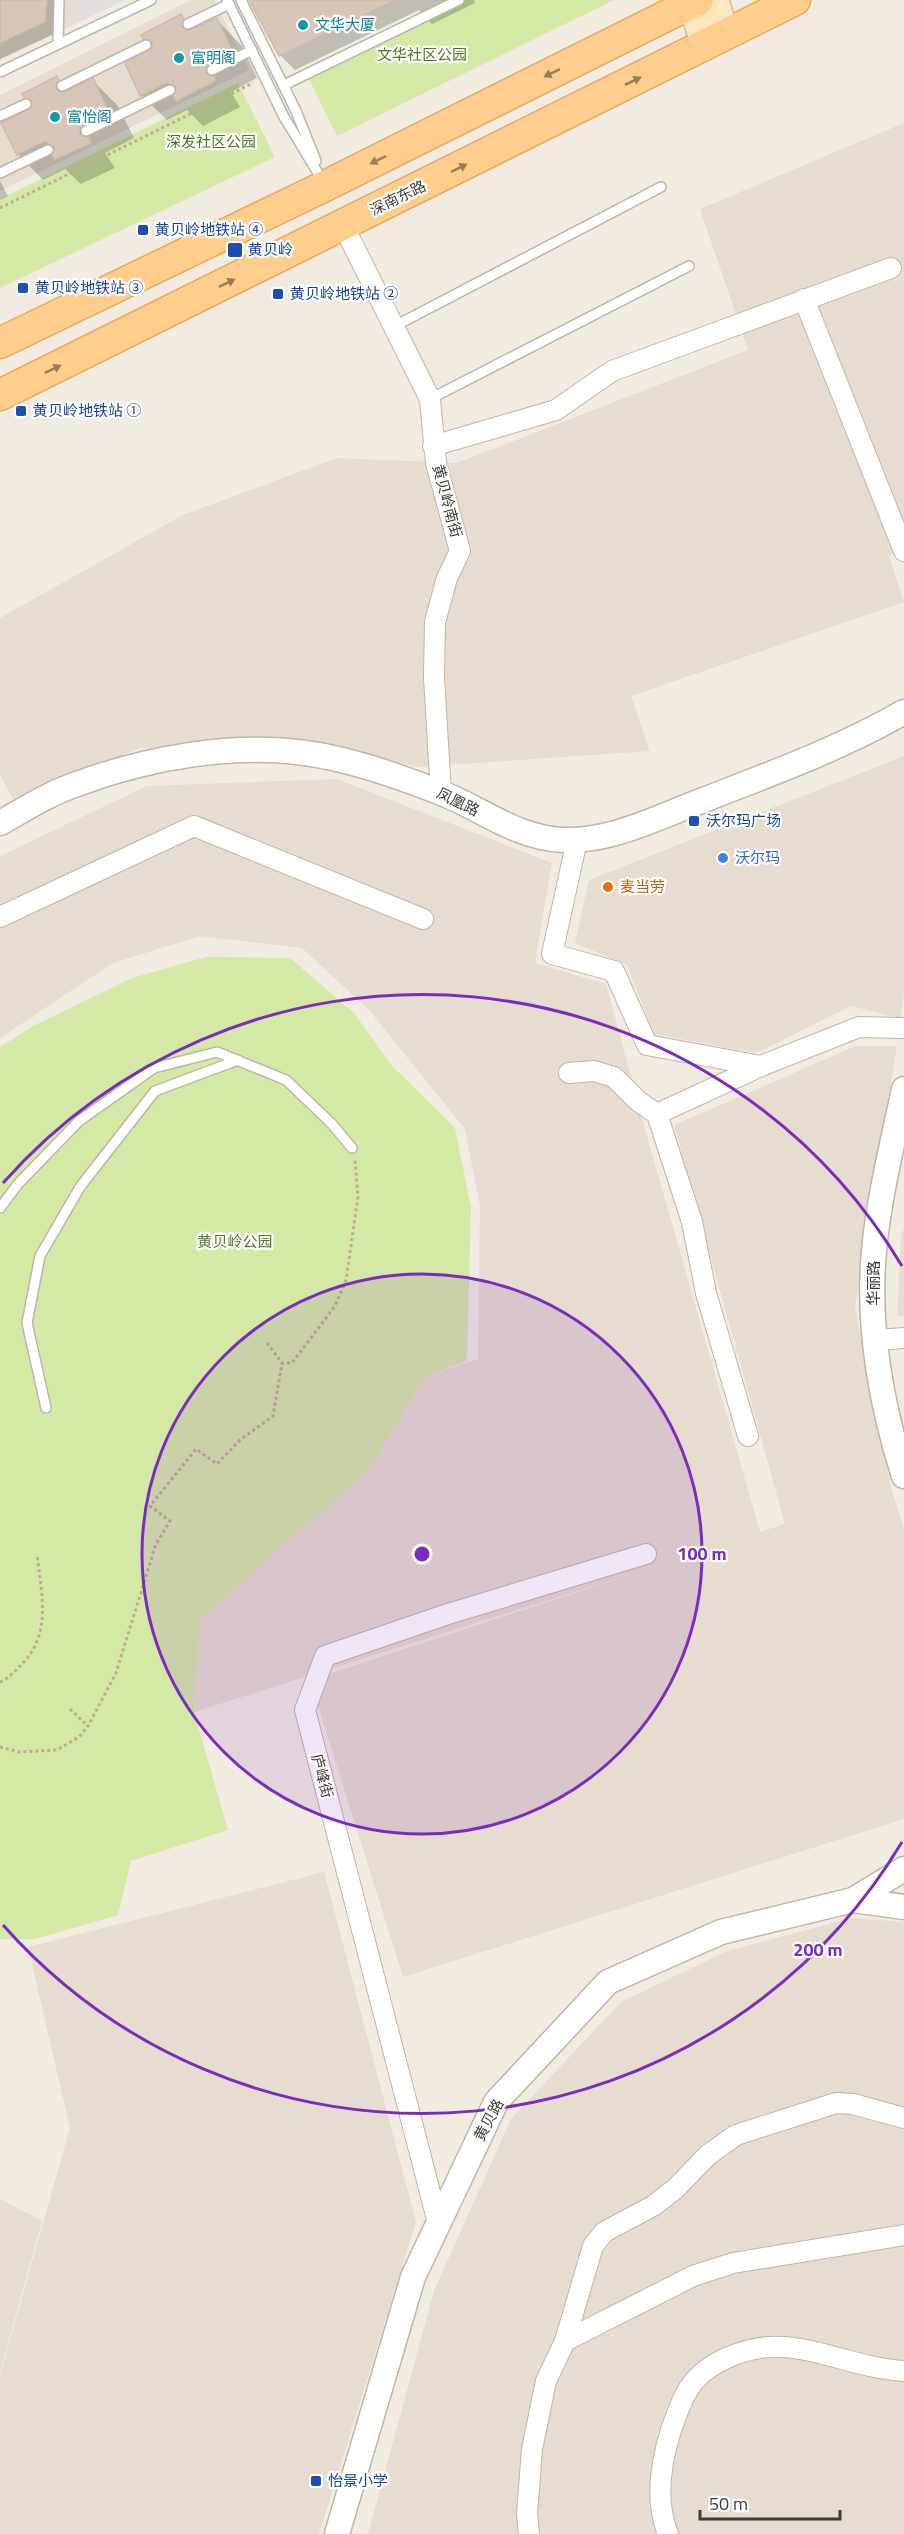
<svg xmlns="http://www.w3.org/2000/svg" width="904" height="2534" viewBox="0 0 904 2534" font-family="'Titillium Web','Noto Sans SC',sans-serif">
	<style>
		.residential { fill: #e6dccf }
		.green { fill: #d5e9a7 }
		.parking { fill: #e2dedb }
		.shadow { fill: #0003 }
		.building { fill: #d7c7b9; stroke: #cfbba9; stroke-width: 1.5 }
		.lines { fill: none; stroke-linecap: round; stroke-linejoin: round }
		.service-casing { stroke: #c0b4a7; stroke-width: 12 }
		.minor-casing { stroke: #c0b4a7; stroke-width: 22 }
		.tertiary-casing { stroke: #c0b4a7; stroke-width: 27 }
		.secondary-casing { stroke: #d8bb90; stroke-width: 30 }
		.primary-casing { stroke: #e9a858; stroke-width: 33 }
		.path { stroke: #c0aa94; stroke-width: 3; stroke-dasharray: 3 3; stroke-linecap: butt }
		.service { stroke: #fff; stroke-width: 9 }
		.minor { stroke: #fff; stroke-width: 20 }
		.tertiary { stroke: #fff; stroke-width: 24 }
		.secondary { stroke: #ffe6be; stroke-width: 27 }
		.primary { stroke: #ffce8d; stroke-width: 30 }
		.oneway { fill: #987d5b }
		.ring { fill: none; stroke: #7b2cbf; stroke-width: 3 }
		.culture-dot { fill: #0f9aa8; stroke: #fff; stroke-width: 2 }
		.transit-dot { fill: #1a4fb4; stroke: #fff; stroke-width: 2 }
		.shop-dot { fill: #3f7fe0; stroke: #fff; stroke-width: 2 }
		.food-dot { fill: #e8710a; stroke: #fff; stroke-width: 2 }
		.labels { text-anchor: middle; stroke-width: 4.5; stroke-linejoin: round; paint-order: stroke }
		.culture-label { font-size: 15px; fill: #0d838f; stroke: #fff; text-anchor: start }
		.park-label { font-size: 15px; fill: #4f7723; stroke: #fff }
		.street-label { font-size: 15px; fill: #433a32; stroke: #fff }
		.transit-label { font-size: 15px; fill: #164399; stroke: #fff; text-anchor: start }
		.shop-label { font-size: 15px; fill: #366cbe; stroke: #fff; text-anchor: start }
		.food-label { font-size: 15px; fill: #c56008; stroke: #fff; text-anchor: start }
		.centre { fill: #7b2cbf; stroke: #fff; stroke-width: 3 }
		.ring-label { font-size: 18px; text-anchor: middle; font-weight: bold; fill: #7b2cbf; stroke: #fff; stroke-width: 4.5; stroke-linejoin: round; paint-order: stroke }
	</style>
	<rect width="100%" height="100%" fill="#f2ebe1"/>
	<g class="residential">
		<path d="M0,0h125l-125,60z"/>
		<path d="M191,0h23l35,70 -249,121v-96z"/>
		<path d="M904,123v423l-15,10 15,46 -273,94 19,55 -232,16 -106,-26 -172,7 -127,51 -13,-24v-157l183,-103 154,-57 120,5 291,-113 -48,-141z"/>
		<path d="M904,756v238l-4,24 -49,-12 -95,47 -102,-19 -27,-69 -52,-22 14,-63z"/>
		<path d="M337,779l215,84 -17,100 71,21 42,156 112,392 25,-8 -111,-399 182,-79h41l-42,262 37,183 12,37v291l-501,158 -93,-297 347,-114 -463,146 6,-92 170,-151 56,-93 52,-17 2,-153 -15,-77 -96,-119 -67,-62 -102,-12 -87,27 -113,75v-182l147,-70z"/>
		<path d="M904,1226v90h-7l4,-76z"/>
		<path d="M324,1872l92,350 -97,312h-319v-159l70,-247 -42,-181z"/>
		<path d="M852,1918l52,4v612h-536l66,-243 77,-172 110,-117 106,-51z"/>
		<path d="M0,2199l42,22 -42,151z"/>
	</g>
	<g class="green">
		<path d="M454,0h160l-277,136 -31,-63z"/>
		<path d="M238,83l37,74 -275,131v-89z"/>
		<path d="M206,957l84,1 64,55 38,53 63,62 16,79 -4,154 -41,15 -56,93 -170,151 -6,92 34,118 -97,31 -13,54 -83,24h-35v-892l33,-21 99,-48z"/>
	</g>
	<path class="parking" d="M75,0h50l-50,24z"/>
	<g class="shadow">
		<path d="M0,0h59l-3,33 -56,26z"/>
		<path d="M251,0h223l1,3 -43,21 -13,-14 -124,60 -15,-15z"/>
		<path d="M181,16l13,13 23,-9 25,26 15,32 -26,14 9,15 -37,19 -16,-16 -20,10 -26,-25 12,-46 -8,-11z"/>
		<path d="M56,78l13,13 23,-11 26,26 16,32 -29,15 10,15 -34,16 -16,-15 -22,11 -25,-26 15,-45v-4l-8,-8z"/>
		<path d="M0,181l8,15 -8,4z"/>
	</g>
	<g class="building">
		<path d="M0,0h47l-2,22 -45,21z"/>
		<path d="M249,0h146l-116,56z"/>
		<path d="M181,14l3,5 -2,7 5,5 30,-13 16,34 -27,15v7l8,2 2,5 -40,20 -3,-5 3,-9 -10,-4 -26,13 -15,-33 27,-15v-6l-9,-3 -2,-4z"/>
		<path d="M57,76l2,4 -3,8 6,5 31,-15 16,34 -29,16v6l8,3 3,6 -37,17 -2,-5 2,-8 -9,-6 -28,14 -16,-32 30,-15 1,-7 -8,-3 -2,-4z"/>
	</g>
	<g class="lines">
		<g class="service-casing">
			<g id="service">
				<path d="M227,0l57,117 40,66"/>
				<path d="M241,0l55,111 20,50"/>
				<path d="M188,24l41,-20"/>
				<path d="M58,44l1,-44"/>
				<path d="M212,70l40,-20"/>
				<path d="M0,72l151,-72"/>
				<path d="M284,85l175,-85"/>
				<path d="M62,86l84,-41"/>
				<path d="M0,116l26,-12"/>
				<path d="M86,131l84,-41"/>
				<path d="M0,173l48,-23"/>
				<path d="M393,327l268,-140"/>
				<path d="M430,399l259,-133"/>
				<path d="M0,1208l18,-24 61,-63 75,-53 63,-16 69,28 45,43 21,25"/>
				<path d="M46,1408l-19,-85 13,-67 40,-69 75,-96 83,-31"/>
			</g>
		</g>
		<g class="minor-casing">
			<g id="minor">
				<path d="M343,225l87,174 6,64 24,88 -13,27 -12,44 -1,56 7,115"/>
				<path d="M804,299l100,252"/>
				<path d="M433,446l123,-36 56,-39 279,-103"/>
				<path d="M577,840l-25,114 62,17 33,74 114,21"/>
				<path d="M0,917l194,-91 229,93"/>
				<path d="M569,1073l25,-2 20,6 24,24 19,13 35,108 14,71 42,143"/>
				<path d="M657,1114l104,-48 98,-39 45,1"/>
				<path d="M876,1340l28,-2"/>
				<path d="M438,2223l-133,-513 20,-54 123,-42 198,-60"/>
				<path d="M565,2341l128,-65 40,-13 171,-28"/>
				<path d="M529,2534l-2,-20 5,-65 14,-68 19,-40 28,-95 11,-14 49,-26 22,-17 33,-34 28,-20 100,-32 17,1 51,14"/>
				<path d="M668,2534c-13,-32 -7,-72 3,-104 5,-14 10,-29 18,-42 19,-28 61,-43 93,-41 41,2 79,22 122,24"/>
			</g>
		</g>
		<g class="tertiary-casing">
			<g id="tertiary">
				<path d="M0,823c25,-14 50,-30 77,-39 70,-26 154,-41 228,-31 45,6 91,22 134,39 42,16 77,46 124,48 48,2 95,-23 138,-39 69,-27 139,-52 203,-89"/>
				<path d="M904,1089c-11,53 -25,107 -30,162 -7,74 7,154 30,225"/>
				<path d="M853,1900l51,7"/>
				<path d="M337,2534l76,-257 83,-175 112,-120 113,-50 132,-32 51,-31"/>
			</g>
		</g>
		<g class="secondary-casing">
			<g id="secondary">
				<path d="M691,0l14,46"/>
				<path d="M715,0l10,35"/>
			</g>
		</g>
		<g class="primary-casing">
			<g id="primary">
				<path d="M0,343l325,-157 373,-186"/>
				<path d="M0,395l795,-395"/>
			</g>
		</g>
		<g class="path">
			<path d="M0,208l253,-125"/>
			<path d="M267,1343l15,20h10l43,-57 11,-26 12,-83 -3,-37"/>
			<path d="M0,1682c8,-3 15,-11 21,-17 32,-32 20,-71 16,-111"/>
			<path d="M70,1709l18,17"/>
			<path d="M0,1747l19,5 38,-2 22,-13 9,-11 28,-53 40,-129 14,-23 -20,-15 46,-57 21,15 23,-24 33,-24 9,-53"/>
		</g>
		<use href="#service" class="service"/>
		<use href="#minor" class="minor"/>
		<use href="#tertiary" class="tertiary"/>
		<use href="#secondary" class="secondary"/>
		<use href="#primary" class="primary"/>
	</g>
	<defs><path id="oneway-solid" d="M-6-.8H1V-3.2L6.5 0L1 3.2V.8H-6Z" transform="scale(1.5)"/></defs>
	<g class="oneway">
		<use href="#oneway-solid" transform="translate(552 73) rotate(154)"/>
		<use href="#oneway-solid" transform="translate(633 81) rotate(-26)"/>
		<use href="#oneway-solid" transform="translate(378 160) rotate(154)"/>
		<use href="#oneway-solid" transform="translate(459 168) rotate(-26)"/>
		<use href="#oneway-solid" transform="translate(227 283) rotate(-26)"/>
		<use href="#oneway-solid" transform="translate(53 369) rotate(-26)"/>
	</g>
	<circle cx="422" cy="1554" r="280" fill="#7b2cbf" fill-opacity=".12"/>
	<g class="ring">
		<circle cx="422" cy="1554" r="280"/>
		<path d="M902 1842A560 560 0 0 1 3 1925M3 1183A560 560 0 0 1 902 1266"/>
	</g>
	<g class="culture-dot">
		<circle cx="303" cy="25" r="6"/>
		<circle cx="179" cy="58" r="6"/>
		<circle cx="55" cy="117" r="6"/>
	</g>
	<g class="transit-dot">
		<rect x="137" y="224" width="12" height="12" rx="3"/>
		<rect x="227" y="242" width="16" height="16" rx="3"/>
		<rect x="17" y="282" width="12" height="12" rx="3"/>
		<rect x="272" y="288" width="12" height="12" rx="3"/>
		<rect x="15" y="405" width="12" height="12" rx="3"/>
		<rect x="688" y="815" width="12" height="12" rx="3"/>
		<rect x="310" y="2475" width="12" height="12" rx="3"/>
	</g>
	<circle class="shop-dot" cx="723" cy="858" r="6"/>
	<circle class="food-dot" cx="608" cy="887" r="6"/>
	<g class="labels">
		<g class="culture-label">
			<text x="315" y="30">文华大厦</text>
			<text x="191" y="63">富明阁</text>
			<text x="67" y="122">富怡阁</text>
		</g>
		<g class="park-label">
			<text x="422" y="60">文华社区公园</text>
			<text x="211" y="147">深发社区公园</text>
			<text x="235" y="1247">黄贝岭公园</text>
		</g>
		<g class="street-label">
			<text transform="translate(398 198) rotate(-26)" y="5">深南东路</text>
			<text transform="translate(447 501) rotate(75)" y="5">黄贝岭南街</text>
			<text transform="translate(458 802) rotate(26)" y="5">凤凰路</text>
			<text transform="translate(874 1283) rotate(-90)" y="5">华丽路</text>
			<text transform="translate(322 1776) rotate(75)" y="5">庐峰街</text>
			<text transform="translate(489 2120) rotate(-62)" y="5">黄贝路</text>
		</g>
		<g class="transit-label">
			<text x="155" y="235">黄贝岭地铁站 ④</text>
			<text x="248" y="255">黄贝岭</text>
			<text x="35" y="293">黄贝岭地铁站 ③</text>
			<text x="290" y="299">黄贝岭地铁站 ②</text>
			<text x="33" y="416">黄贝岭地铁站 ①</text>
			<text x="706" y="826">沃尔玛广场</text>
			<text x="328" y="2486">怡景小学</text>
		</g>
		<g class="shop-label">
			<text x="735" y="863">沃尔玛</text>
		</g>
		<g class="food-label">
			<text x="620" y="892">麦当劳</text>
		</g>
	</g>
	<circle cx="422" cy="1554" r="9" class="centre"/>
	<g class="ring-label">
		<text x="702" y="1560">100 m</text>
		<text x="818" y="1956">200 m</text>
	</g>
	<path d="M700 2510v9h140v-9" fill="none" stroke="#433a32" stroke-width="3"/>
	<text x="709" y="2510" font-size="18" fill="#433a32" stroke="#ffffff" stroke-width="4.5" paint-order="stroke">50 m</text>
</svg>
